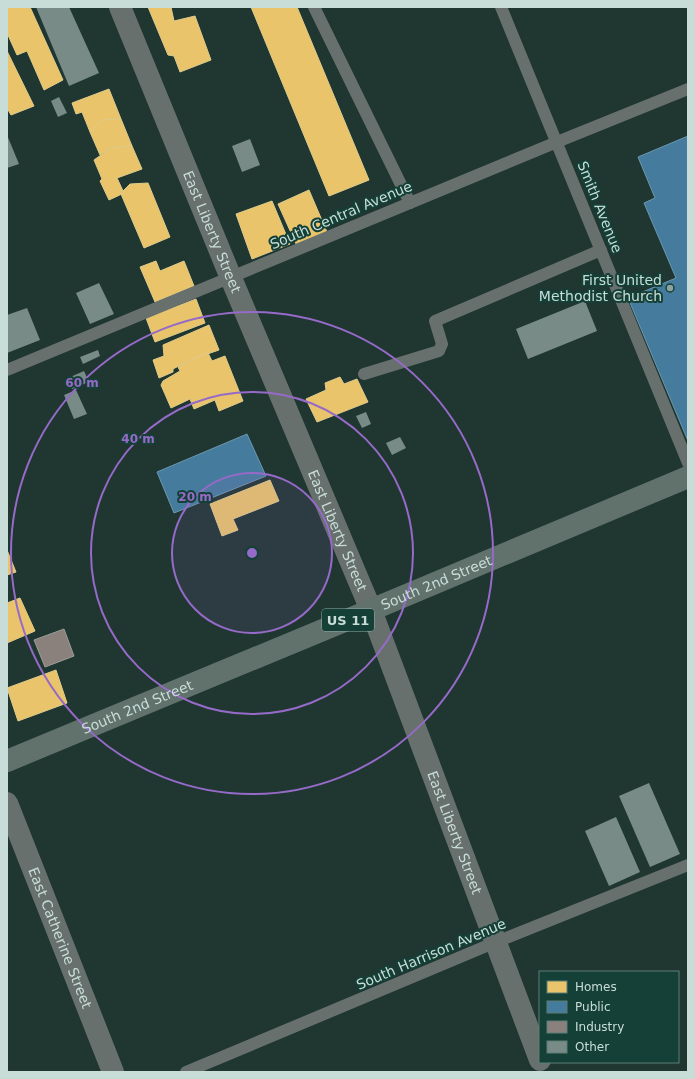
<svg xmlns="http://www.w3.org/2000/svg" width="695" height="1079" viewBox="0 0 695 1079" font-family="'DejaVu Sans',sans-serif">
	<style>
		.homes { fill: #e9c46a; stroke: #dfcc8b }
		.public { fill: #457b9d; stroke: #6c98af }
		.industry { fill: #8a817c; stroke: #9d9d98 }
		.building { fill: #788b87 }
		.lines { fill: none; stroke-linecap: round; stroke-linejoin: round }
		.lane { stroke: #67706d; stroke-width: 12 }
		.street { stroke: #67706d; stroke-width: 22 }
		.primary { stroke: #61716c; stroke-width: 22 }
		.ring { fill: none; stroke: #966ac8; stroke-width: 2 }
		.poi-dot { fill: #8da39e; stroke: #154037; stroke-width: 1.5 }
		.labels { text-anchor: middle; stroke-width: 4; stroke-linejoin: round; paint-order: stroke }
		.shield { fill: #154037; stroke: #92aea8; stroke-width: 1 }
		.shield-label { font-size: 13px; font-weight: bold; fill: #c8ddd8 }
		.street-label { font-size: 14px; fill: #c8ddd8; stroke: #154037 }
		.poi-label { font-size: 14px; fill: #c8ddd8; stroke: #154037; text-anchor: end }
		.centre { fill: #966ac8; stroke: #154037; stroke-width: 2 }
		.ring-label { font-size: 12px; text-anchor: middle; font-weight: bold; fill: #966ac8; stroke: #154037; stroke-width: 4; stroke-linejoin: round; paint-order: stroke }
	</style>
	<rect width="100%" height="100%" fill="#1f3631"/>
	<g class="homes">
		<path d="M7,7h23l33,73 -19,10 -17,-39 -10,4 -10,-22z"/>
		<path d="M148,7h23l3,14 21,-5 16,44 -31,12 -6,-16 -6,-1z"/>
		<path d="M251,7h46l72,173 -40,16z"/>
		<path d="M7,51l27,55 -23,9 -4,-7z"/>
		<path d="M109,89l12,30 -19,1 -12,12 -8,-20 -6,2 -4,-11z"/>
		<path d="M121,119l11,27 -21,2 -11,7 -10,-23 12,-12z"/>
		<path d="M132,146l10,23 -25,9 7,15 -15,7 -9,-19 2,-2 -8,-19 17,-12z"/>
		<path d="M148,183l22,54 -26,11 -23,-54 3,-1 -1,-2 7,-7z"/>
		<path d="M309,190l18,42 -30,14 -19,-42z"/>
		<path d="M272,201l18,43 -38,15 -16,-45z"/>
		<path d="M156,261l4,10 24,-10 10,25 -39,16 -15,-35z"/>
		<path d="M196,299l9,24 -50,19 -9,-24z"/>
		<path d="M209,325l10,25 -29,10 -17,9v3l-14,6 -6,-18 11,-4 -1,-11z"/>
		<path d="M208,353l4,8 13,-5 18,45 -24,10 -4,-11 -21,9 -4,-10 -19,9 -10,-23 2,-4 17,-10 -2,-4 12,-7z"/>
		<path d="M340,377l4,7 13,-5 11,23 -51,20 -11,-23 20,-9 -1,-7z"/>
		<path d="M270,480l9,21 -46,18 5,11 -16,6 -12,-32z"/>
		<path d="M7,550l9,22 -9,3z"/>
		<path d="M20,598l15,33 -28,12v-40z"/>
		<path d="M56,670l11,33 -49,18 -11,-33z"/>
	</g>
	<g class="public">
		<path d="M688,136v305l-60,-143 48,-20 -32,-75 11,-5 -17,-41z"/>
		<path d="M247,434l19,42 -92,37 -17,-41z"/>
	</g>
	<path class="industry" d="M64,629l10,27 -29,11 -11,-27z"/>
	<g class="building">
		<path d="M36,7h33l30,66 -30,13z"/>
		<path d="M59,97l8,16 -9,4 -7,-16z"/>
		<path d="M7,135l12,29 -12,4z"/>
		<path d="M250,139l10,26 -18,7 -10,-26z"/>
		<path d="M99,283l15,31 -24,10 -14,-31z"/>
		<path d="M585,301l12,30 -69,28 -12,-30z"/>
		<path d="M27,308l13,32 -33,13v-38z"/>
		<path d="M98,350l2,6 -17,8 -3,-7z"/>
		<path d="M84,371l5,11 -17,7 -4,-11z"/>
		<path d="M76,390l11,24 -13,5 -10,-24z"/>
		<path d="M366,412l5,12 -9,4 -6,-12z"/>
		<path d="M400,437l6,11 -14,7 -6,-12z"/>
		<path d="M649,783l31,71 -30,13 -31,-71z"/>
		<path d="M616,817l24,55 -31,14 -24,-55z"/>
	</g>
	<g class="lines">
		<g class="lane">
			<path d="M314,7l96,196"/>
			<path d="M501,7l187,456"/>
			<path d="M7,370l550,-228 131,-53"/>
			<path d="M364,374l75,-23 3,-7 -7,-23 166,-71"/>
			<path d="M186,1072l310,-130 192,-77"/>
		</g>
		<g class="street">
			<path id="s1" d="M120,7l111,271 140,332 169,450"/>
			<path id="s2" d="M7,803l106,269"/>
		</g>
		<path class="primary" id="s3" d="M7,761l364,-151 317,-133"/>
	</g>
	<circle cx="252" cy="553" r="80" fill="#966ac8" fill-opacity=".12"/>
	<g class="ring">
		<circle cx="252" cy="553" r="80"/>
		<circle cx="252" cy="553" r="161"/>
		<circle cx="252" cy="553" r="241"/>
	</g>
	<circle class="poi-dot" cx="670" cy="288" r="4"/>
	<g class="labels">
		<rect class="shield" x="322" y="609" width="52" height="22" rx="3"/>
		<g class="shield-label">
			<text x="348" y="625">US 11</text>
		</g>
		<g class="street-label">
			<text transform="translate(600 207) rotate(68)" y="5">Smith Avenue</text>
			<text transform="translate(341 215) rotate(-23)" y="5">South Central Avenue</text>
			<text dy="5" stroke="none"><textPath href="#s1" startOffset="243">East Liberty Street</textPath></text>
			<text dy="5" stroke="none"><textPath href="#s1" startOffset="567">East Liberty Street</textPath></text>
			<text dy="5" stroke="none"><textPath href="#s3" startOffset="465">South 2nd Street</textPath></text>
			<text dy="5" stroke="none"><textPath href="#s3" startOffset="141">South 2nd Street</textPath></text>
			<text dy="5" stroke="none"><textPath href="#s1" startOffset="891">East Liberty Street</textPath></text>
			<text dy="5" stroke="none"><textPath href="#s2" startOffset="145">East Catherine Street</textPath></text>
			<text transform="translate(431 954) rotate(-23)" y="5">South Harrison Avenue</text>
		</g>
		<g class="poi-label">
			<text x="662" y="285">First United<tspan x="662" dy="16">Methodist Church</tspan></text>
		</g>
	</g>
	<circle cx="252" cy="553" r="6" class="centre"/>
	<g class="ring-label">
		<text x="82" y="387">60 m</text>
		<text x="138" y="443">40 m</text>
		<text x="195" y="501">20 m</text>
	</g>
	<rect width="695" height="1079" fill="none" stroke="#c8ddd8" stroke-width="16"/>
	<rect x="539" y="971" width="140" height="92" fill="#154037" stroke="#5d7f77"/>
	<rect x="547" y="981" width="20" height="12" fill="#e9c46a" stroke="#5d7f77"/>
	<text x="575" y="991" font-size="12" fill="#c8ddd8">Homes</text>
	<rect x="547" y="1001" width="20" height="12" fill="#457b9d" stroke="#5d7f77"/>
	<text x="575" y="1011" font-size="12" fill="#c8ddd8">Public</text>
	<rect x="547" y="1021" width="20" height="12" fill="#8a817c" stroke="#5d7f77"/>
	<text x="575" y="1031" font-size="12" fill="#c8ddd8">Industry</text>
	<rect x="547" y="1041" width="20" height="12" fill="#788b87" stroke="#5d7f77"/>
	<text x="575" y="1051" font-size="12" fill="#c8ddd8">Other</text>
</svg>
